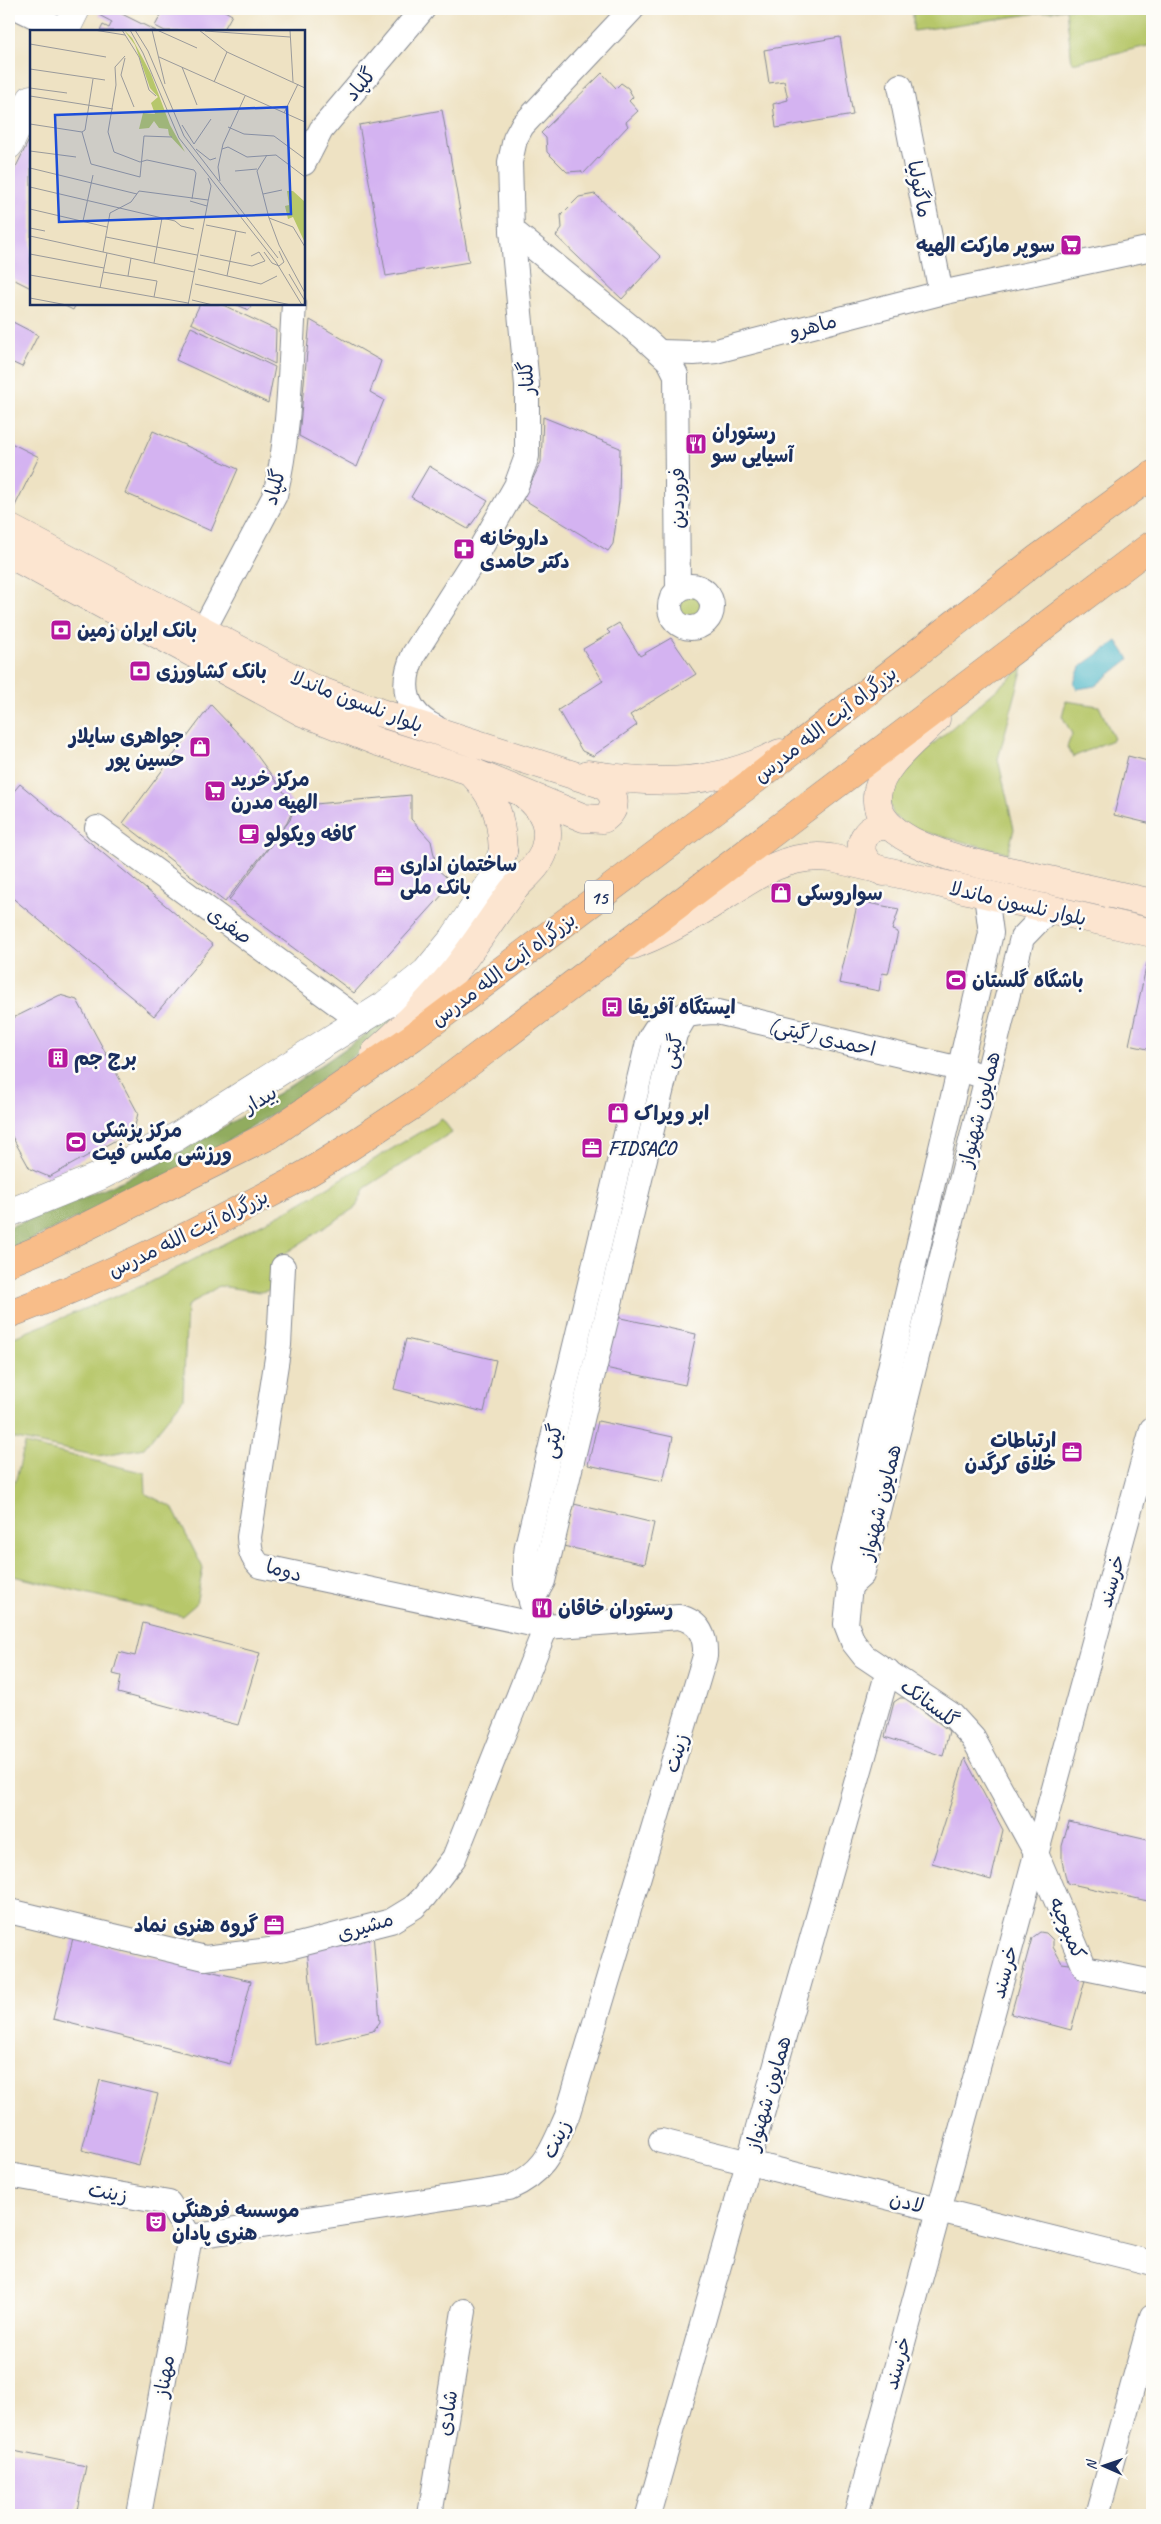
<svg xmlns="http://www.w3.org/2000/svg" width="1161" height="2524" viewBox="0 0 1161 2524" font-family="Caveat,'Playpen Sans Arabic',sans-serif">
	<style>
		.green { fill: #b7c76a; stroke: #697b64 }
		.forest { fill: #91ac5e; stroke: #566e5e }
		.water { fill: #49b5c6; stroke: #327292 }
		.building { fill: #d4b3f1 }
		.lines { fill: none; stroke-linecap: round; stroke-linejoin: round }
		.minor-casing { stroke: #848890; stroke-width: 26 }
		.tertiary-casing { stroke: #848890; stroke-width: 29 }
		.secondary-casing { stroke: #848890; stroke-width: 29 }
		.trunk-casing { stroke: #848890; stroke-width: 29 }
		.minor { stroke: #fff; stroke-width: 24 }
		.tertiary { stroke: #fff; stroke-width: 28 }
		.secondary { stroke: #fce5d0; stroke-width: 28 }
		.trunk { stroke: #f8bd89; stroke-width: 28 }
		.labels { text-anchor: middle; stroke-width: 5; stroke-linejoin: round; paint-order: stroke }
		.shield { fill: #fdfcf7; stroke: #5f6c8c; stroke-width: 1 }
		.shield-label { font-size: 19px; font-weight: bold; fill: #1b2f5e }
		.street-label { font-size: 20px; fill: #1b2f5e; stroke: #fdfcf7 }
		.poi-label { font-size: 20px; font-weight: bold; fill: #1b2f5e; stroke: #fdfcf7; text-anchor: start }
		.inset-road { fill: none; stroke: #9a9a9b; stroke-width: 1 }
		.view { fill: #1d4ed8; fill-opacity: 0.15; stroke: #1d4ed8; stroke-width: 2.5 }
		.inset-edge { fill: none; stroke: #1b2f5e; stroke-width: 2.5 }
	</style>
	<rect width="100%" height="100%" fill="#fdfcf7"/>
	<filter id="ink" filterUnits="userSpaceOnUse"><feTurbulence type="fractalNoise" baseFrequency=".02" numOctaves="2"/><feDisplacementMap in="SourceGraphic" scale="10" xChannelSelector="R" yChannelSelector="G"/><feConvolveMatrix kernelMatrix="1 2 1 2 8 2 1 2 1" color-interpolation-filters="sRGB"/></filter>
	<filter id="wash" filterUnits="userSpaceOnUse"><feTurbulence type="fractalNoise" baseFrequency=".0096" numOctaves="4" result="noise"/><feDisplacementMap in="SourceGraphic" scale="20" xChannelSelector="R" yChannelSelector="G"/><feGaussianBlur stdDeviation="1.12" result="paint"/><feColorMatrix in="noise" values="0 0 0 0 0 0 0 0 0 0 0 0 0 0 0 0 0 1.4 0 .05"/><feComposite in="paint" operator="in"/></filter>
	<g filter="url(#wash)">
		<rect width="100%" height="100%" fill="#eee2c3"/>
		<g class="green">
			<path d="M913,9h239v36l-80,18 -6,-54 -153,22z"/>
			<circle cx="690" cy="606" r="16"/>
			<path d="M1023,667l-25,92 16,70 -6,24 -100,-25 -15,-13 -5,-18 3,-17z"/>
			<path d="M1066,701l33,5 15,33 -41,18 -6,-10 5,-13 -10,-18z"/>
			<path d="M442,1119l10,13 -87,56 -9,19 -81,53 2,29 -17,3 -41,-6 -32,20 -4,93 -39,49 -46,8 -86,-18 -3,4v-103l140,-56 145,-76z"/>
			<path d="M25,1444l120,29 1,21 26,13 31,61 -7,36 -14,12 -173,-41v-85l7,-11z"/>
		</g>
		<path class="forest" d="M417,996l-40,43 -93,68 -101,61 -174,82v-23c50,-20 102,-39 150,-64 91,-48 177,-105 258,-167z"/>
		<path class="water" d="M1117,641l12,18 -34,27 -18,3 -3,-6 6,-16z"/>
		<g id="blocks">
			<g class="building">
				<path d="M102,9h10l44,22h-56l3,-6 6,3 3,-6 -13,-7z"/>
				<path d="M164,9h57l11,6 -9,16h-58l-10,-5z"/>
				<path d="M840,37l13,78 -77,13 -3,-24 15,-4 -4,-19 -15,2 -5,-33z"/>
				<path d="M602,73l14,15 5,-5 7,5 5,9 -4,4 9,10 -12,11 2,4 -44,47 -3,-2 -14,1 -20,-20 -1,-14 -5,-5z"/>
				<path d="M442,110l27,152 -83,14 -27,-151z"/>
				<path d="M31,136v152l-22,-11v-96z"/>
				<path d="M595,194l66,63 -39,42 -66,-63 6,-8 -1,-13 18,-18z"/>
				<path d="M61,304h15l-3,6z"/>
				<path d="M200,304h21l55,26 -1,34 -84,-41z"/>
				<path d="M235,304h17l-3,6z"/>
				<path d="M9,320l29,15 -16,32 -13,-6z"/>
				<path d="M310,320l71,41 -11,31 14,8 -27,67 -58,-31z"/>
				<path d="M191,327l84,40 -7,36 -92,-43z"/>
				<path d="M543,417l77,31 -1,53 -6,43 -5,7 -85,-52 18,-37z"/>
				<path d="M153,431l85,38 -27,62 -86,-38z"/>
				<path d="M9,442l30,15 -25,51 -5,-3z"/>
				<path d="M429,466l59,35 -20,28 -57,-32z"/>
				<path d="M619,623l21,33 31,-18 25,36 -66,41 7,10 -44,31 -11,-5 -24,-41 45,-29 -20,-32 27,-16 -3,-3z"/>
				<path d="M211,705l39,41 44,60 117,-11v24l20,22 6,28 16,14 -99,110 -125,-93 61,-80 4,-13 -7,16 -62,79 -102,-79z"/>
				<path d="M1128,756l24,6v62l-38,-9z"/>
				<path d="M20,784l193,161 -59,71 -145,-121v-98z"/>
				<path d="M858,901l41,8 -7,21 6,2 -10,42 -6,-1 -3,18 -40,-8z"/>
				<path d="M1147,963l5,1v86l-23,-5z"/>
				<path d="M60,995l17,5 61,113 -4,17 -85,47 -19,-8 -21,-38v-111z"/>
				<path d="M616,1317l80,17 -11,51 -80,-17z"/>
				<path d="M406,1339l90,21 -12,52 -90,-23z"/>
				<path d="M598,1421l75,16 -10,44 -75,-16z"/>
				<path d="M574,1504l80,19 -9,41 -82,-18z"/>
				<path d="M143,1623l117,30 -22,72 -120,-32 3,-17 -8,-2 6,-22 16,4z"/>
				<path d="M900,1698h7l42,33 -6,25 -58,-19 9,-35z"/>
				<path d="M965,1758l38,72 -12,50 -59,-17z"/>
				<path d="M1069,1822l83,19v61l-85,-19 -5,-22v-15z"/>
				<path d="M1040,1932l6,1 7,7v7l9,16 15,2 8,15 -14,50 -60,-16 21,-76z"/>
				<path d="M373,1933l7,89 -7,9 -57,14 -9,-97z"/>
				<path d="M73,1938l178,43 -21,83 -177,-45z"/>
				<path d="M100,2080l58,14 -19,71 -57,-15z"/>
				<path d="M9,2450l77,16 -10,49 -67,-1z"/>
			</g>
		</g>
	</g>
	<g filter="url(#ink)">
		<use href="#blocks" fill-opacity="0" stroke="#848890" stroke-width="1"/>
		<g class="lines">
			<g class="minor-casing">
				<g id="minor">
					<path d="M20,9l45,22"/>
					<path d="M900,86l41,207"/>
					<path d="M304,163l17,-33 102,-121"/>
					<path d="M512,230l131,107 26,24 7,14 2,215"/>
					<path d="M660,352l34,1 22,-2 225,-58 211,-45"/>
					<circle cx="691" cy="607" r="21"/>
					<path d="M195,646l80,-151c15,-61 15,-128 19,-191"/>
					<path d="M435,727c-31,-15 -35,-43 -21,-73l61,-96 41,-72 11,-30v-71l-15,-155 -2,-68 5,-23 7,-13 110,-117"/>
					<path d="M97,828l265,194"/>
					<path d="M850,1586l12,-11 160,-637 27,-28"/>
					<path d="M850,1586l-7,-16 148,-637 -5,-38"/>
					<path d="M850,1586l-4,38 7,18 11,14 88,59 21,23 63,115 49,115 67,14"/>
					<path d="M531,1602l12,-21 132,-547 10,-17"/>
					<path d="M546,1627c-19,-30 -25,-45 -19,-81l121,-504c3,-6 6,-13 11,-17 10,-9 44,-13 58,-13l243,57 26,8"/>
					<path d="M9,1911l196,47 81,-10 105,-27 23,-14 10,-10 30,-39 92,-231"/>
					<path d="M661,2141l491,122"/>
					<path d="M9,2175l160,28 21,34 319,-49c37,-16 43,-38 58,-72l138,-460c1,-19 -5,-34 -26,-39l-133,10 -286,-61c-9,-9 -10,-16 -11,-29l30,-192 4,-78"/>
					<path d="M139,2515l51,-278"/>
					<path d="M430,2515l34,-204"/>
					<path d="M648,2515l240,-844"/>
					<path d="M856,2515l296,-1086"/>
					<path d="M1097,2515l55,-199"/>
				</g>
			</g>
			<g class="tertiary-casing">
				<g id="tertiary">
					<path d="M65,31l11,-22"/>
					<path d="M9,145l22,-46"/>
					<path d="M9,1213l91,-37 76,-39 209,-132 41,-33 27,-33 39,-58 11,-30"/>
				</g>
			</g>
			<g class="secondary-casing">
				<g id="secondary">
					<path d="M9,528l303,160 66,24 223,72c16,9 17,25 2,35l-19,-1 -114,-47 -92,-29 -76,-30 -293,-158"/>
					<path d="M936,719c-20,21 -57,48 -59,77 -2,22 18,36 35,45 33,17 71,24 106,32 45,10 90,20 134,30"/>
					<path d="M471,772c25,26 30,43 32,79"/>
					<path d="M588,774c72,11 126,12 192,-21"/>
					<path d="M884,872c-5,-2 -11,-4 -15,-8 -17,-16 -3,-43 22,-37"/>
					<path d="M633,945c23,-9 46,-20 68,-34 42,-25 78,-60 130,-53l321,75"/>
					<path d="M375,1053c27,-24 54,-51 77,-79 22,-27 40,-56 61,-84 10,-12 26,-23 31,-39 8,-24 0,-41 -19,-56"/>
				</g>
			</g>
			<g class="trunk-casing">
				<g id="trunk">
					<path d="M9,1262l34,-14 227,-113 143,-98 343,-258 281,-220 115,-84"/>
					<path d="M9,1314c96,-36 190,-82 281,-131 43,-23 84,-53 125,-79l737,-559"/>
				</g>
			</g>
			<use href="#minor" class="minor"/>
			<use href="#tertiary" class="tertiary"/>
			<use href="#secondary" class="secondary"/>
			<use href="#trunk" class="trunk"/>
		</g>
	</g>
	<defs>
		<g id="supermarket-square" transform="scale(1.125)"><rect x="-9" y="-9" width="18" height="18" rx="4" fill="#b5179e" stroke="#fdfcf7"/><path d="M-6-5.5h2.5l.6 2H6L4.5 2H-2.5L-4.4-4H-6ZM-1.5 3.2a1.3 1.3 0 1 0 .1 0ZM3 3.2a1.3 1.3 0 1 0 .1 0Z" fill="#fff"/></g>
		<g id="restaurant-square" transform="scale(1.125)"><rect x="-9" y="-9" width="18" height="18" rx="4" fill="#b5179e" stroke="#fdfcf7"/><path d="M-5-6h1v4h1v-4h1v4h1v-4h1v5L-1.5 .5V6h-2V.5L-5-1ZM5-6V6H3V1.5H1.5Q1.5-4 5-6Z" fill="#fff"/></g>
		<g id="pharmacy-square" transform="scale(1.125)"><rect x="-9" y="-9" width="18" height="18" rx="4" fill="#b5179e" stroke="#fdfcf7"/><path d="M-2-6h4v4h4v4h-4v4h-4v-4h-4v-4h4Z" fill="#fff"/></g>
		<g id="bank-square" transform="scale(1.125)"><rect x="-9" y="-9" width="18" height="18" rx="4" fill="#b5179e" stroke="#fdfcf7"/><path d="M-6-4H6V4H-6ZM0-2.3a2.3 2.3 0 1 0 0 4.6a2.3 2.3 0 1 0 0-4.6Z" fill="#fff"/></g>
		<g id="shop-square" transform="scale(1.125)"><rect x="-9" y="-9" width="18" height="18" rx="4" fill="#b5179e" stroke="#fdfcf7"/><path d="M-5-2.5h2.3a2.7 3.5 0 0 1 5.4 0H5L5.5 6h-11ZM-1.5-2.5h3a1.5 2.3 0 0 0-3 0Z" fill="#fff"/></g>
		<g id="cafe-square" transform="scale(1.125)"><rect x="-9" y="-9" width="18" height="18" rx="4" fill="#b5179e" stroke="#fdfcf7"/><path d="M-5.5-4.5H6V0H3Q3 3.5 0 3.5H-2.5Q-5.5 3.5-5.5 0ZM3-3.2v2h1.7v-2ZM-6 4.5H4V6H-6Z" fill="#fff"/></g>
		<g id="office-square" transform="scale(1.125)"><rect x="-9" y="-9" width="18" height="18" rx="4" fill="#b5179e" stroke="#fdfcf7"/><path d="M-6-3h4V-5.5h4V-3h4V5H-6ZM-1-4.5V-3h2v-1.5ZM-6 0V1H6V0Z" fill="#fff"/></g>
		<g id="stadium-square" transform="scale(1.125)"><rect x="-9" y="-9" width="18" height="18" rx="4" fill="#b5179e" stroke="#fdfcf7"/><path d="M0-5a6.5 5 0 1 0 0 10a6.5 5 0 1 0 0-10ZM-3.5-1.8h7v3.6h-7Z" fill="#fff"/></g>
		<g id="bus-square" transform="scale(1.125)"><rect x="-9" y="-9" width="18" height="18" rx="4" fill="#b5179e" stroke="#fdfcf7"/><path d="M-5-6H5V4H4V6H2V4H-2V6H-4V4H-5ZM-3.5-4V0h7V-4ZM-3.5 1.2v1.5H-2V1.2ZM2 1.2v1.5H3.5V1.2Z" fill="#fff"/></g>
		<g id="building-square" transform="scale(1.125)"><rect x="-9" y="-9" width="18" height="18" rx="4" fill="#b5179e" stroke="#fdfcf7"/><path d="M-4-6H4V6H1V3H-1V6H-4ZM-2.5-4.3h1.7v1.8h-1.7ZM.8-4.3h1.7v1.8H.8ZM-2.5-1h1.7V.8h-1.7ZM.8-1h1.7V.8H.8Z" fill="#fff"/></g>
		<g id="theatre-square" transform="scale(1.125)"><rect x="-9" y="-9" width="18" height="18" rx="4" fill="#b5179e" stroke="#fdfcf7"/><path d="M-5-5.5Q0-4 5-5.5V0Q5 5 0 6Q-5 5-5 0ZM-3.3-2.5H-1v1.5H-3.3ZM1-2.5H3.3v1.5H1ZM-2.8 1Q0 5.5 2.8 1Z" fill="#fff"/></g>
	</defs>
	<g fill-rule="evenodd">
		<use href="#supermarket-square" x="1071" y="245"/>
		<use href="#restaurant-square" x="696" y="444"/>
		<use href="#pharmacy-square" x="464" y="549"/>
		<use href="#bank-square" x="61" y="630"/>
		<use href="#bank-square" x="140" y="671"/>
		<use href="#shop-square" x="200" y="747"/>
		<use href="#supermarket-square" x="215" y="791"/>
		<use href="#cafe-square" x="249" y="834"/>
		<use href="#office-square" x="384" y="876"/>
		<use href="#shop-square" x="781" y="893"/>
		<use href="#stadium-square" x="956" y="980"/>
		<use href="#bus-square" x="612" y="1007"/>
		<use href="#building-square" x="58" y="1058"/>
		<use href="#shop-square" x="618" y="1113"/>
		<use href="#stadium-square" x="76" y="1142"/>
		<use href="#office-square" x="592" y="1148"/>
		<use href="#office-square" x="1072" y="1452"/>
		<use href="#restaurant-square" x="542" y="1608"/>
		<use href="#office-square" x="274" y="1925"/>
		<use href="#theatre-square" x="156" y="2222"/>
	</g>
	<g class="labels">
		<rect class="shield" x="585" y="880.5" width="28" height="33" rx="4"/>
		<g class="shield-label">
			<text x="599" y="904">15</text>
		</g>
		<g class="street-label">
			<text transform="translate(360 84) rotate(-50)" y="7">گلپاد</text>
			<text transform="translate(920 189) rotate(79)" y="7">ماگنولیا</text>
			<text transform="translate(813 326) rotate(-14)" y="7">ماهرو</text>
			<text transform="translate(526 378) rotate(-94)" y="7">گلنار</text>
			<text transform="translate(274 487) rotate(-75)" y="7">گلپاد</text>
			<text transform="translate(677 498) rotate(-90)" y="7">فروردین</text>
			<text transform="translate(357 701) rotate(21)" y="7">بلوار نلسون ماندلا</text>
			<text transform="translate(825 724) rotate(-38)" y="7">بزرگراه آیت الله مدرس</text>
			<text transform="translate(1018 903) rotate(13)" y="7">بلوار نلسون ماندلا</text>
			<text transform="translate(230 925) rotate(36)" y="7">صفری</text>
			<text transform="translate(503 969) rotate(-37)" y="7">بزرگراه آیت الله مدرس</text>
			<text transform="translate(822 1037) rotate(13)" y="7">احمدی (گیتی)</text>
			<text transform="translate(672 1051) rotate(-73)" y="7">گیتی</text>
			<text transform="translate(260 1099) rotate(-30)" y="7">بیدار</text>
			<text transform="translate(979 1109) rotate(-76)" y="7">همایون شهنواز</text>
			<text transform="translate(188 1233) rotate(-26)" y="7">بزرگراه آیت الله مدرس</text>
			<text transform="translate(552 1441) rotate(-77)" y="7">گیتی</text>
			<text transform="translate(880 1502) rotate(-76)" y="7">همایون شهنواز</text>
			<text transform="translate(284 1570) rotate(16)" y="7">دوما</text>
			<text transform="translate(1111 1581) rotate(-75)" y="7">خرسند</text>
			<text transform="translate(930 1703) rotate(37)" y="7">گلستانک</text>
			<text transform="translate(676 1753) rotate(-73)" y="7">زینت</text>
			<text transform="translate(365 1926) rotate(-17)" y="7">مشیری</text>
			<text transform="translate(1068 1928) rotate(67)" y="7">کمبوجیه</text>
			<text transform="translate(1004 1972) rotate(-75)" y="7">خرسند</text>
			<text transform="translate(768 2093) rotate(-74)" y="7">همایون شهنواز</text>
			<text transform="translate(556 2139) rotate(-64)" y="7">زینت</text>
			<text transform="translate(108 2192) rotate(10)" y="7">زینت</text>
			<text transform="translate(907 2202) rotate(14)" y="7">لادن</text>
			<text transform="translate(897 2363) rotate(-75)" y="7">خرسند</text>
			<text transform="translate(164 2376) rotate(-80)" y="7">مهناز</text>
			<text transform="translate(447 2413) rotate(-81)" y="7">شادی</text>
		</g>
		<g class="poi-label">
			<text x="1055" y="252" text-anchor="end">سوپر ماركت الهيه</text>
			<text x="712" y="439">رستوران<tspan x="712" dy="23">آسیایی سو</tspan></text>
			<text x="480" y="545">داروخانه<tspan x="480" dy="23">دکتر حامدی</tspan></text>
			<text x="77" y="637">بانک ایران زمین</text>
			<text x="156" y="678">بانک کشاورزی</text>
			<text x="184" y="743" text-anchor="end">جواهری سایلار<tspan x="184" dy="23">حسین پور</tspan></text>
			<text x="231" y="786">مرکز خرید<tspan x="231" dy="23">الهیه مدرن</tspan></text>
			<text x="265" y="841">کافه ویکولو</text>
			<text x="400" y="871">ساختمان اداری<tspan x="400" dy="23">بانک ملی</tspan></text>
			<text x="797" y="900">سواروسکی</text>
			<text x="972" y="987">باشگاه گلستان</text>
			<text x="628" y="1014">ایستگاه آفریقا</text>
			<text x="74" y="1065">برج جم</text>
			<text x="634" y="1120">ابر ویراک</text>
			<text x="92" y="1137">مرکز پزشکی<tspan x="92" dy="23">ورزشی مکس فیت</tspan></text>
			<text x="608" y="1155">FIDSACO</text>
			<text x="1056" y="1447" text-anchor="end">ارتباطات<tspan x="1056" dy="23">خلاق کرگدن</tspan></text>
			<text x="558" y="1615">رستوران خاقان</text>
			<text x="258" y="1932" text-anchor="end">گروه هنری نماد</text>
			<text x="172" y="2217">موسسه فرهنگی<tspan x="172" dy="23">هنری پادان</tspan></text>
		</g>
	</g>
	<g transform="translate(30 30)">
		<rect width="275" height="275" fill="#eee2c3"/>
		<path d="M94,0l8,8 19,36 19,51 15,27 -16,-17 -1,-6 -9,-1 -5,-7 -5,7 -10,1 4,-16 12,1 -4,-11 7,-6 -8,-9 -15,-43zM257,161h6l12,11v41l-12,-26 -5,2 -3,-13 4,-1z" fill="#b7c76a"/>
		<path class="inset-road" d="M64,0l31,5M92,0l17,27 10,33 7,6M100,0l13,23 36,85 97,124 26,43M105,0l13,21 36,85 94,122M122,0l13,54M127,0l40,18M169,0l28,22 78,36M260,0l3,52M175,1l85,6M0,14l76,13M95,26l-10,11 1,18 -8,47 6,20 26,10M129,27l146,65M95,28l-4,17 13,32M152,37l15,38M0,39l75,11M63,49l-8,51 -3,2 9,32 49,13 4,-41 28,1M184,52l13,-30M0,58l37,5M0,66l83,13M254,83l14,-29M0,94l52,8M152,95l12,19M198,97l16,7 30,2 31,23M164,114l17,-25M166,119l14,11 6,-2M192,119l6,-2 19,10 29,-2 29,22M0,121l46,6M237,125l-10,16 12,47 10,27 26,48M110,132l7,-2 47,10 2,3M0,138l107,26M205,141l22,-2M190,151l-2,-14 5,-23 22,-48M0,157l145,34 6,5 13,3M233,164l19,-4M162,169l4,-26M160,171l17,5M0,179l77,18M239,188l24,9 12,20M53,191l10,-46M176,195l40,8M0,198l15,3M0,206l164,36M76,207l91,18M73,222l7,-39 21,-11 8,-11 69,9M234,222l8,11 7,3 5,-4 -5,-11M0,224l74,14M170,225l52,11 13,-5 -6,-9 -8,4M124,233l8,-45M168,239l63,15 16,-8M73,242l54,9 -3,16M259,244l16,27M0,245l158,28M98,246l3,-18M197,246l9,-45M165,254l96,21M70,258l7,-35M0,268l37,7M162,270l21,5M158,275l23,-119 -3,-8"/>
		<path class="view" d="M257,77l4,107 -232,8 -4,-107z"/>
		<rect width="275" height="275" class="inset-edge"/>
	</g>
	<rect width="1161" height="2524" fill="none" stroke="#fdfcf7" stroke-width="30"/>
	<g transform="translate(1104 2466) rotate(272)" stroke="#fdfcf7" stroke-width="4" paint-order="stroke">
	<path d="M0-4L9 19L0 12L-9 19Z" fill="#1b2f5e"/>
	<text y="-8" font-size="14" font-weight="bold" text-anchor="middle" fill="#1b2f5e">N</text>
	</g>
</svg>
